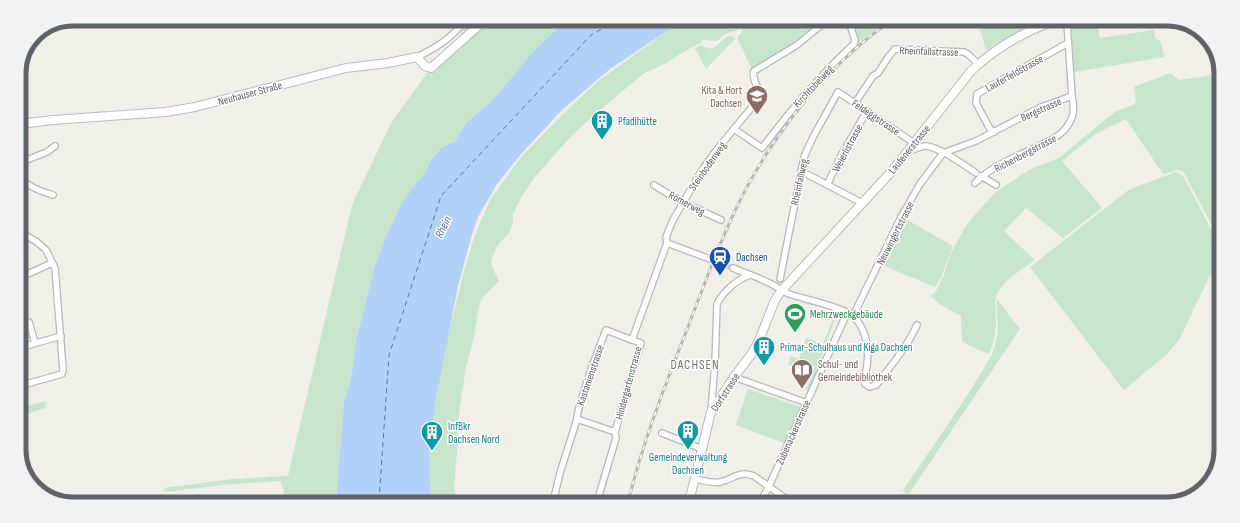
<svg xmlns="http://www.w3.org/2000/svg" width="1240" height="523" viewBox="0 0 1240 523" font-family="'Sofia Sans Condensed',sans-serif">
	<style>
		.green { fill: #c7e5cb }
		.water { fill: #b1d1f8 }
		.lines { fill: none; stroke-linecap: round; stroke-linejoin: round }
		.ferry { stroke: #5176b2; stroke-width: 1; stroke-dasharray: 5 4; stroke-linecap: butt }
		.street-tunnel { stroke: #ccccc8; stroke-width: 5.5; stroke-dasharray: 5.5 3; stroke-linecap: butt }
		.street-casing { stroke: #b5b7bb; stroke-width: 8 }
		.secondary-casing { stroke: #b6b9be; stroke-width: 10 }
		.street { stroke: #fff; stroke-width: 5.5 }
		.secondary { stroke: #fff; stroke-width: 8 }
		.rail-casing { stroke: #b6b6b7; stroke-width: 3 }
		.rail { stroke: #fff; stroke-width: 1.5; stroke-dasharray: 4.5; stroke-linecap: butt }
		.labels { text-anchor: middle; stroke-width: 3; stroke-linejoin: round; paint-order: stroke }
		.street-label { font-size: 11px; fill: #5f6267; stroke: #fff }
		.education-label { font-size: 11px; fill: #785e54; stroke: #fff; text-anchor: end }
		.culture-label { font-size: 11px; fill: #0d838f; stroke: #fff; text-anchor: start }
		.transit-label { font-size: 11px; fill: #164399; stroke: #fff; text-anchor: start }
		.leisure-label { font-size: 11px; fill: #27864d; stroke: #fff; text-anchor: start }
		.water-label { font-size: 12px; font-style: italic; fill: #5176b2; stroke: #fff }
		.quarter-label { font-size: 13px; letter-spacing: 1px; fill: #707479; stroke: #fff }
		.rim { fill: none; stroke: #5f6267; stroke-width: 5 }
	</style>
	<rect width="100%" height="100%" fill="#f0efe8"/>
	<g class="green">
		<path d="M470,20l95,1 -31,30 -44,52 -22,18 -14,21 -13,6 -10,12 -7,14 -8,9 -14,20 -16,34 -11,29 -19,75 -5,38 -7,24 -8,98h-55l3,-9 -3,-11 -49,3 -67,8 -1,-4 68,-9 56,-3 64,-271 39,-82 37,-51h8z"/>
		<path d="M685,21l136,1 1,1 -26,21 -44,26 -15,-33 5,-5 -1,-3 -16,5 -8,7 -15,-1 -1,3 -18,9 -15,10 -25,12 -36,30 -34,30 -39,44 -13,20 -8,16v7l-4,12 -12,13 -6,14 1,7 7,14 -16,16 -4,9 -5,31 -8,30 -8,53 -1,34 -3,29 2,18h-25l-2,-46 7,-57 7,-41 20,-82 12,-40 15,-35 31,-43 43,-44 33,-31 73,-53z"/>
		<path d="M851,22h34l-27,21z"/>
		<path d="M978,22h57l-8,4 -41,24z"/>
		<path d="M1071,23h26l3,15 54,-8 1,8 6,4 3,15 -90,15z"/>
		<path d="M728,36h4l3,3 -29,30 -11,-21 6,-3c14,9 16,-2 27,-9z"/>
		<path d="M1221,72l-2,156 -4,3 -32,-60 -6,-1 -14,4 -37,-55 -29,14 -35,28 40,47 -39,30 -37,-30 -22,23 31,29c-11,8 -29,19 -36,30 -6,10 -3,20 -3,30 0,12 -2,23 -7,34l-21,-9 -6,-4 -1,-25 -23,-13 -7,-7 5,-5 8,-16 6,-20 14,-26 9,-12 23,-25 25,-17 12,-7 26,-10 48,-40 8,-6 18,-7 3,-3 -2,-15 36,-14 9,7 28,-4z"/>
		<path d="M1176,172l7,4 28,53c3,13 -5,19 8,28v6l-8,10 -32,67 -13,15 -42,35 -94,-123 97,-76 8,-4z"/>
		<path d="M902,217l51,29 -12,31 -6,10 -55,-23z"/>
		<path d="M997,299l23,30 -112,166 -5,-5c23,-34 48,-69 70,-104 8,-14 19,-28 23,-44 4,-14 0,-28 1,-43z"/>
		<path d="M833,318l2,1 -26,72 -3,-1 9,-24h-2l-3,9 -8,-3 1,-3 -11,-5 -1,2 -3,-1 3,-9 8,3 7,-21 17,6z"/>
		<path d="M748,389l55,19 -16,36 -51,-19z"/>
		<path d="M46,401l-1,7 -24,8 -1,-7 3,-2z"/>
	</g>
	<path class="water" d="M565,21h120l-15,8 -60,40 -48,41 -41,44 -24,30 -19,33 -7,21 -13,48 -22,112 -7,57 2,46h-95l8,-98 7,-24 5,-38 19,-75 11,-29 16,-34 14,-20 8,-9 7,-14 10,-12 13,-6 14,-21 22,-18 44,-52z"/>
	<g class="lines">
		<path class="ferry" d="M379,501l10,-146 52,-159 150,-161 25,-14"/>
		<path class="street-tunnel" d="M710,259l23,9"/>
		<g class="street-casing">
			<g id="street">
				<path d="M417,57c21,-10 34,-19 49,-37"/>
				<path d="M855,103l18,-27 5,-3 11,-17 6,-7 69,3 5,3 9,9"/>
				<path d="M734,129l28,19c28,-37 57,-72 92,-104l1,-4 -6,-18"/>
				<path d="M994,132l-4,-3 -14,-26 1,-9 91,-51"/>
				<path d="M909,150c6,1 11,-5 18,-4 16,3 35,18 49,27"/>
				<path d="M19,163l28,-11 8,-6"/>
				<path d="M801,171l61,32"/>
				<path d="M981,176l15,9"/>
				<path d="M19,178c10,9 21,13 34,17"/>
				<path d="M975,183c13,-14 37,-25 55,-33 16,-8 36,-14 42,-33 3,-7 1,-14 0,-21"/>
				<path d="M654,185l24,15 43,20"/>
				<path d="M827,185l15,-31 25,-43"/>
				<path d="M19,231l18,11 9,8 9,18 8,102 -1,4 -43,12"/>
				<path d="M667,243l-1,-6 7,-17 29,-50 13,-18 46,-56c-2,-8 -10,-18 -7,-25l43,-26 28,-23"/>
				<path d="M667,243l43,16"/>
				<path d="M733,268c11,5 23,8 34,14 8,3 14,9 22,12 15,5 53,13 64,22 17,16 17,44 11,64l1,4 5,3 6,-2c15,-19 31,-38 41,-60"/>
				<path d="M19,278l33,-15"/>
				<path d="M780,279l24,-122 9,-20 25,-45 76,51"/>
				<path d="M853,316l48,-99 19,-33 23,-31 33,-12 65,-34 31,-11 -5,-73"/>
				<path d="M29,322l6,21"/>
				<path d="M19,348l42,-12"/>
				<path d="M734,377l73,26"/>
				<path d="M711,411l4,-48 2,-59c6,-12 20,-25 33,-29"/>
				<path d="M577,419l38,13"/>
				<path d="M662,433l40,16"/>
				<path d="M694,479c9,1 18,5 26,3 14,-3 19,-12 34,-6l38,27"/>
				<path d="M553,502l7,-29 17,-54c0,-7 3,-14 5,-21 6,-23 15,-45 24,-68l26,10"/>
				<path d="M597,502l19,-64 -1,-6 26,-89 -9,-3 35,-97"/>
				<path d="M760,503l9,-17 78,-173"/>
			</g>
		</g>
		<g class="secondary-casing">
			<g id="secondary">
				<path d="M19,124l34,-4 113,-8 29,-5 151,-39 42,-5 29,-6 8,9 6,2 54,-48"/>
				<path d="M689,502l22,-90 23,-35 16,-21 8,-13 17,-43 7,-10 110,-119 79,-100c22,-21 49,-37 77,-48"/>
			</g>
		</g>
		<use href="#street" class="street"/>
		<use href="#secondary" class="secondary"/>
		<g class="rail-casing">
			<path id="rail" d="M628,502c15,-60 37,-117 60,-175 14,-37 28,-75 45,-112 35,-75 88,-144 156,-193"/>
		</g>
		<use href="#rail" class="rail"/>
	</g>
	<defs>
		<g id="school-pin" transform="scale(1.15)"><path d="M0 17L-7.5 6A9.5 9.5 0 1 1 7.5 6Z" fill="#8d6e63" stroke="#fff"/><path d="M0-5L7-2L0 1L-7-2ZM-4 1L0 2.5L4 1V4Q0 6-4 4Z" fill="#fff"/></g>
		<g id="building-pin" transform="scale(1.15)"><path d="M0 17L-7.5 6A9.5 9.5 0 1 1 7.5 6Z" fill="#0f9aa8" stroke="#fff"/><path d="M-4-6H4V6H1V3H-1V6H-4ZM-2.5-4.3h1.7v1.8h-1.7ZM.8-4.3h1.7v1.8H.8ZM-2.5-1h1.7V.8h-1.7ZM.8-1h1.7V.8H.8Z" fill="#fff"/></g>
		<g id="station-pin" transform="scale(1.15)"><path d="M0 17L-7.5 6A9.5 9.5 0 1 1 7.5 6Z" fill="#1a4fb4" stroke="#fff"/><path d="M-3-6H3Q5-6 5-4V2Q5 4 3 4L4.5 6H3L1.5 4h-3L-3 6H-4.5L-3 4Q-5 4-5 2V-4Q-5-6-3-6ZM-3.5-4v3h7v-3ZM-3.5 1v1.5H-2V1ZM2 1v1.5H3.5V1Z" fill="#fff"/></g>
		<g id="stadium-pin" transform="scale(1.15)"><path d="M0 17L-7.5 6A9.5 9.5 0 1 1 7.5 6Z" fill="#2e9e5b" stroke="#fff"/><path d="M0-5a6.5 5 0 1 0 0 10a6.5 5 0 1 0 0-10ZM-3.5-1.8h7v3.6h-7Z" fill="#fff"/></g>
		<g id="library-pin" transform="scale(1.15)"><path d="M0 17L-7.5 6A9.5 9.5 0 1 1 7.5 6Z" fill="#8d6e63" stroke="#fff"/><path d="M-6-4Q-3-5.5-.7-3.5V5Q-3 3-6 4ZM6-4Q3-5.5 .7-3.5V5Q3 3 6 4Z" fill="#fff"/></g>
	</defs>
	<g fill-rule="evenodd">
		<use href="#school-pin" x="757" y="96"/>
		<use href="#building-pin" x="602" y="121"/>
		<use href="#station-pin" x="720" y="257"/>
		<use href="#stadium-pin" x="795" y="314"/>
		<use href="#building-pin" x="764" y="347"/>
		<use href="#library-pin" x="802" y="370"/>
		<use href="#building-pin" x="688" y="431"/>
		<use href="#building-pin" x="432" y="432"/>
	</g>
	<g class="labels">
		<g class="street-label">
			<text transform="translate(929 51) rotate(2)" y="4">Rheinfallstrasse</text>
			<text transform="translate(1014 73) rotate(-29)" y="4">Lauferfeldstrasse</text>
			<text transform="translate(813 86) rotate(-47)" y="4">Kirchtobelweg</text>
			<text transform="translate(250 93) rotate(-15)" y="4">Neuhauser Straße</text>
			<text transform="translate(1041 109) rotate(-24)" y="4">Bergstrasse</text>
			<text transform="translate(876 117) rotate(34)" y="4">Feldeggstrasse</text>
			<text transform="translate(847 148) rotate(-62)" y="4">Weierlistrasse</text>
			<text transform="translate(909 149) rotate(-51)" y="4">Laufenerstrasse</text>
			<text transform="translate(1025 153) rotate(-28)" y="4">Richenbergstrasse</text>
			<text transform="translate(707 166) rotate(-55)" y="4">Steinbodenweg</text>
			<text transform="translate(799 182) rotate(-78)" y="4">Rheinfallweg</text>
			<text transform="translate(687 203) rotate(28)" y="4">Römerweg</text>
			<text transform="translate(895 233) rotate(-63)" y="4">Neuwingertstrasse</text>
			<text transform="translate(590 375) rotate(-71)" y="4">Kastanienstrasse</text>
			<text transform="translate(628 383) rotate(-75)" y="4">Hindergartenstrasse</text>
			<text transform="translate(725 392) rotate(-57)" y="4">Dorfstrasse</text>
			<text transform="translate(793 432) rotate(-66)" y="4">Zubenackerstrasse</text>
		</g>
		<g class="education-label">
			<text x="742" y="94">Kita &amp; Hort<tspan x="742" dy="13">Dachsen</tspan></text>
			<text x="818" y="368" text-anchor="start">Schul- und<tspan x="818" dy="13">Gemeindebibliothek</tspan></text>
		</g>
		<g class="culture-label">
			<text x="618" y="125">Pfadihütte</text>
			<text x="780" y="351">Primar-Schulhaus und Kiga Dachsen</text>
			<text x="448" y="430">InfBkr<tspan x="448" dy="13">Dachsen Nord</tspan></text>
			<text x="688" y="461" text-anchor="middle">Gemeindeverwaltung<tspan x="688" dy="13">Dachsen</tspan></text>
		</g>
		<g class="transit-label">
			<text x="736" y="261">Dachsen</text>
		</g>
		<g class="leisure-label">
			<text x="810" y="318">Mehrzweckgebäude</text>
		</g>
		<g class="water-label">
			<text transform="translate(443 227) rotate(-64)" y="4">Rhein</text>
		</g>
		<g class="quarter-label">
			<text x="695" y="369">DACHSEN</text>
		</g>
	</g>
	<path d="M0 0H1240V523H0ZM73 26H1167A47 47 0 0 1 1214 73V450A47 47 0 0 1 1167 497H73A47 47 0 0 1 26 450V73A47 47 0 0 1 73 26Z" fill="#f2f2f3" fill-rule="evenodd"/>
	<path class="rim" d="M73 26H1167A47 47 0 0 1 1214 73V450A47 47 0 0 1 1167 497H73A47 47 0 0 1 26 450V73A47 47 0 0 1 73 26Z"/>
</svg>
